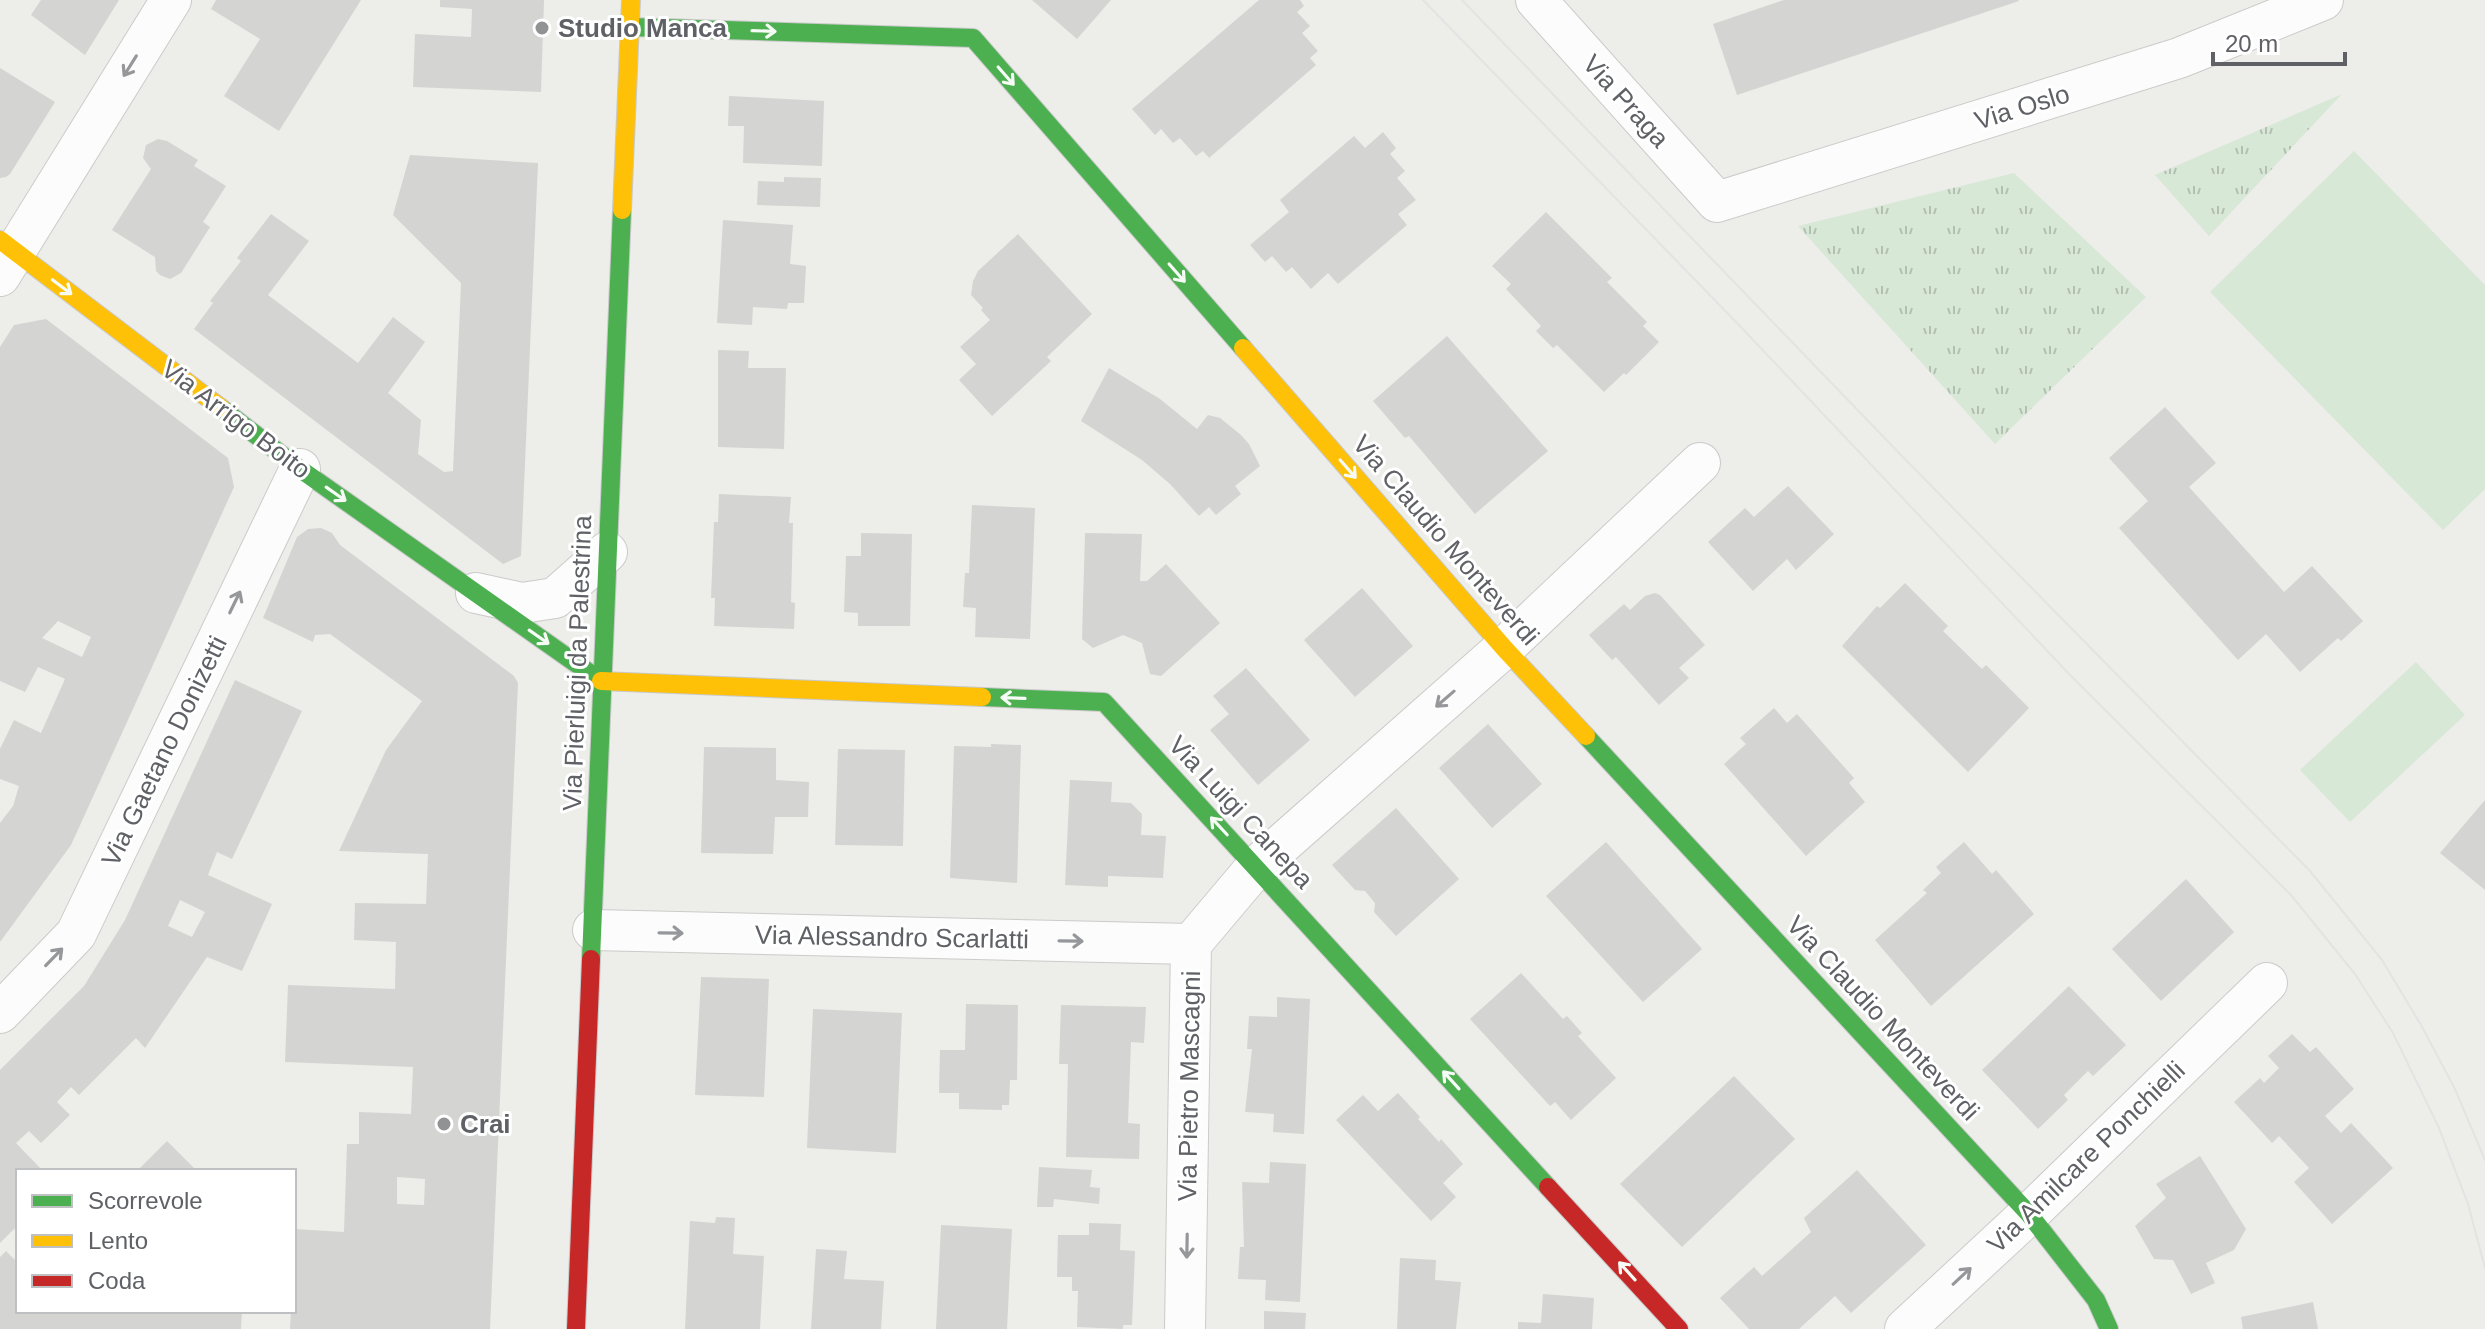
<svg xmlns="http://www.w3.org/2000/svg" width="2485" height="1329" viewBox="0 0 2485 1329" font-family="Arial,sans-serif">
	<style>
		.park { fill: url(#park-tufts) }
		.pitch { fill: #d8e8d7 }
		.building { fill: #d4d4d2; fill-rule: evenodd }
		.lines { fill: none; stroke-linecap: round; stroke-linejoin: round }
		.street-casing { stroke: #cbcbca; stroke-width: 42 }
		.fast-casing { stroke: #c9c9ca; stroke-width: 20 }
		.slow-casing { stroke: #c9c9ca; stroke-width: 20 }
		.jam-casing { stroke: #c9c9ca; stroke-width: 20 }
		.street { stroke: #fcfcfc; stroke-width: 40 }
		.fast { stroke: #4caf50; stroke-width: 18 }
		.slow { stroke: #ffc107; stroke-width: 18 }
		.jam { stroke: #c62828; stroke-width: 18 }
		.tram { stroke: #e3e3e3; stroke-width: 2 }
		.oneway { stroke: #f6fbf6 }
		.oneway2 { stroke: #96979a }
		.poi-dot { fill: #919294; stroke: #fff; stroke-width: 3 }
		.labels { text-anchor: middle; stroke-width: 6; stroke-linejoin: round; paint-order: stroke }
		.poi-label { font-size: 26px; font-weight: bold; fill: #5f6166; stroke: #fff; text-anchor: start }
		.street-label { font-size: 26px; fill: #5f6166; stroke: #fff }
	</style>
	<defs>
		<pattern id="park-tufts" width="24" height="20" patternUnits="userSpaceOnUse" patternTransform="scale(2)"><rect width="24" height="20" fill="#d8e8d7"/><path d="M3 7l-1-3M5 7V3M7 7l1-3M15 17l-1-3M17 17v-4M19 17l1-3" fill="none" stroke="#b2bfb2"/></pattern>
	</defs>
	<rect width="100%" height="100%" fill="#edede9"/>
	<g class="park">
		<path d="M2342,94l-133,142 -54,-61z"/>
		<path d="M2014,173l132,124 -151,147 -197,-218z"/>
	</g>
	<g class="pitch">
		<path d="M2354,151l131,134v204l-42,41 -233,-238z"/>
		<path d="M2416,662l49,53 -115,107 -50,-52z"/>
	</g>
	<g class="building">
		<path d="M41,0h78l-34,55 -54,-40z"/>
		<path d="M216,0h145l-82,131 -55,-35 36,-57 -49,-30z"/>
		<path d="M440,0h104l-3,92 -128,-5 2,-53 56,3 1,-28 -32,-2z"/>
		<path d="M1032,0h79l-34,39z"/>
		<path d="M1259,0h41l4,6 -7,6 13,14 -8,7 16,18 -8,7 6,7 -107,93 -6,-7 -7,5 -16,-18 -7,5 -12,-14 -6,6 -23,-26z"/>
		<path d="M1784,0h234l1,1 -282,94 -24,-71z"/>
		<path d="M0,68l55,34 -45,72 -4,3 -6,1z"/>
		<path d="M729,96l95,5 -2,65 -79,-3 1,-37h-16z"/>
		<path d="M1383,132l13,16 -6,6 15,17 -8,7 19,22 -18,14 9,11 -69,59 -10,-11 -17,16 -19,-22 -6,5 -14,-16 -7,6 -15,-17 39,-33 -9,-12 74,-64 11,12z"/>
		<path d="M158,139l9,2 31,19 -4,6 32,20 -23,36 7,5 -29,46 -11,6 -10,-4 -4,-4 -1,-14 -43,-27 39,-61 -8,-11 3,-13z"/>
		<path d="M410,155l128,8 -17,393 -18,8 -309,-235 19,-26 -3,-2 31,-40 -4,-3 34,-44 38,27 -41,54 90,68 35,-46 32,25 -37,51 33,27 -3,34 26,18 9,-1 8,-188 -68,-68z"/>
		<path d="M784,177l37,1 -1,29 -63,-2 1,-24 26,1z"/>
		<path d="M1546,212l66,66 -5,4 40,40 -4,4 16,16 -33,33 -2,-2 -20,19 -47,-47 -4,3 -17,-17 5,-5 -35,-37 5,-5 -19,-18z"/>
		<path d="M723,220l70,5 -3,39 16,2 -2,37h-16l-1,6 -34,-2 -1,18 -35,-2z"/>
		<path d="M1018,234l74,80 -45,43 4,4 -59,55 -33,-36 17,-16 -16,-17 30,-27 -9,-10 2,-2 -12,-13 2,-14 5,-10z"/>
		<path d="M46,319l182,139 6,29 -163,358 -71,97v-119l13,-17 6,-20 -19,-7v-30l14,-29 27,13 24,-54 -27,-12 -13,25 -25,-11v-334l14,-22zM58,621l33,16 -9,20 -40,-19z"/>
		<path d="M1447,336l101,115 -73,63 -66,-78 -4,2 -32,-37z"/>
		<path d="M718,350l31,1 -1,17h38l-2,81 -66,-2z"/>
		<path d="M1109,368l51,31 37,30 11,-14 12,3 21,17 8,9 11,22 -25,20 6,8 -25,21 -7,-8 -10,9 -29,-32 -28,-24 -61,-39z"/>
		<path d="M2165,407l51,56 -27,24 95,105 28,-26 51,55 -22,20 -3,-3 -38,34 -34,-38 -28,26 -119,-132 29,-27 -39,-43z"/>
		<path d="M1788,486l46,48 -38,36 -9,-11 -34,32 -45,-49 37,-34 9,9z"/>
		<path d="M719,494l72,3 -2,26h4l-2,79 4,1 -1,26 -80,-3 1,-28h-4l3,-76h4z"/>
		<path d="M972,505l63,3 -5,131 -55,-2 1,-29 -13,-1 2,-34h4z"/>
		<path d="M321,528l11,5 8,12 174,131 4,7 -28,646h-200l1,-18h3v-82l50,3 3,-88h12v-32l52,2 2,-47 -128,-5 3,-77 107,4 1,-47 -42,-2 1,-37 71,1 2,-50 -89,-3 47,-101 36,-49 -92,-67 -15,1 -2,7 -50,-24 34,-81 11,-8zM397,1177l28,2 -1,26 -27,-1z"/>
		<path d="M861,533l51,1 -2,92h-52v-13l-14,-1 2,-56h15z"/>
		<path d="M1085,533l57,1 -2,47h7l19,-17 54,59 -59,53 -11,-2 -8,-31 -19,-8 -30,13 -11,-9z"/>
		<path d="M1905,583l43,43 -5,5 39,38 4,-4 43,43 -61,64 -126,-126 35,-40 3,2z"/>
		<path d="M1362,588l51,58 -58,51 -51,-57z"/>
		<path d="M1655,593l5,2 45,50 -26,23 10,10 -30,27 -43,-48 -4,3 -23,-25 35,-31 6,6 15,-14z"/>
		<path d="M1246,668l64,72 -52,45 -48,-55 19,-16 -16,-18z"/>
		<path d="M235,680l67,31 -70,148 -15,-7 -9,23 64,29 -30,67 -35,-14 -62,91 -9,-10 -57,57 -8,-8 -14,15 13,13 -29,28 -12,-12 -13,12 27,28h-25v54l-18,18v-173l84,-84 41,-66zM180,900l25,12 -13,25 -24,-11z"/>
		<path d="M1774,708l13,15 10,-9 57,64 -5,5 16,19 -59,54 -82,-92 22,-20 -6,-6z"/>
		<path d="M1488,724l54,60 -50,44 -53,-60z"/>
		<path d="M991,744l30,1 -4,138 -67,-5 4,-132 37,1z"/>
		<path d="M704,747l72,1v32l33,2 -1,35h-33l-2,37 -72,-1z"/>
		<path d="M838,749l67,1 -2,96 -68,-1z"/>
		<path d="M1070,780l42,2 -1,20 20,1 11,11 -1,21 25,1 -3,42 -55,-2v11l-43,-2z"/>
		<path d="M2485,800v90l-45,-37z"/>
		<path d="M1396,808l63,71 -63,57 -22,-24 1,-9 -10,-12 -10,-1 -23,-25z"/>
		<path d="M1606,842l96,107 -59,53 -97,-106z"/>
		<path d="M1964,842l28,32 4,-4 38,44 -103,92 -56,-66 52,-47 -4,-3 18,-17 -5,-6z"/>
		<path d="M2186,879l48,53 -73,69 -49,-52z"/>
		<path d="M1521,973l42,46 4,-3 15,17 -4,3 38,42 -45,42 -16,-18 -5,4 -80,-87z"/>
		<path d="M701,977l68,2 -5,118 -69,-2z"/>
		<path d="M2069,986l57,59 -33,31 -5,-5 -24,24 4,5 -30,29 -56,-59z"/>
		<path d="M1277,997l33,2 -6,135 -31,-2 1,-18 -29,-2 7,-63h-5l2,-33 28,1z"/>
		<path d="M966,1004l52,1 -1,75h-7l-1,25h-7v5l-43,-1v-16h-20l1,-43h25z"/>
		<path d="M1061,1005l85,2 -2,36 -13,-1 -3,81 12,1 -1,35 -73,-2 2,-93h-9z"/>
		<path d="M813,1009l89,4 -6,140 -89,-5z"/>
		<path d="M2292,1034l18,18 6,-5 38,42 -29,27 16,17 10,-10 42,45 -61,56 -38,-42 15,-14 -30,-32 -7,7 -38,-41 26,-24 4,5 15,-15 -11,-12z"/>
		<path d="M1734,1076l61,63 -113,108 -62,-63z"/>
		<path d="M1398,1093l22,24 -2,2 21,23 2,-3 22,25 -20,19 13,14 -25,24 -95,-101 27,-25 15,16z"/>
		<path d="M167,1141l30,30h-60z"/>
		<path d="M2200,1156l46,73 -12,21 -28,13 9,20 -24,11 -18,-34 -19,-1 -19,-33 31,-28 -10,-14z"/>
		<path d="M1270,1162l36,2 -6,138 -35,-2 1,-20 -28,-1 2,-32h4l-2,-65 27,1z"/>
		<path d="M1039,1167l53,3 -2,17 10,1 -1,16 -45,-5 -1,8h-16z"/>
		<path d="M1857,1170l69,75 -75,68 -16,-17 -36,33h-50l-29,-31 34,-31 8,9 49,-44 -7,-14z"/>
		<path d="M716,1217l19,1 -2,36 31,2 -4,73h-75l5,-108 25,2z"/>
		<path d="M1089,1223l32,1 -1,26 15,1 -3,74h-9v4l-46,-2 1,-36h-6v-14h-15l1,-42h31z"/>
		<path d="M941,1225l71,4 -5,100h-71z"/>
		<path d="M816,1249l31,2 -3,28 40,2 -3,48h-70z"/>
		<path d="M6,1251l12,12v48h224l-1,18h-241v-72z"/>
		<path d="M1400,1258l36,2 -1,20 26,2 -5,47h-59z"/>
		<path d="M1543,1294l51,4 -2,31h-74v-7l23,1z"/>
		<path d="M2313,1302l5,27h-75l-2,-12z"/>
		<path d="M1264,1311l42,2 -1,16h-41z"/>
	</g>
	<g class="lines">
		<g class="street-casing">
			<g id="street">
				<path d="M1536,0l181,202 462,-144 144,-58"/>
				<path d="M0,276l171,-276"/>
				<path d="M476,593l46,10 33,-5 52,-46"/>
				<path d="M593,930l598,14"/>
				<path d="M0,1013l76,-79 224,-465"/>
				<path d="M1185,1329l6,-385 65,-77 248,-219 196,-185"/>
				<path d="M1905,1329l124,-115 238,-231"/>
			</g>
		</g>
		<g class="fast-casing">
			<g id="fast">
				<path d="M630,27l343,11 270,310"/>
				<path d="M221,408l79,61 301,212"/>
				<path d="M982,697l122,5 444,485"/>
				<path d="M1586,736l443,478 67,86 13,29"/>
				<path d="M591,959l31,-749"/>
			</g>
		</g>
		<g class="slow-casing">
			<g id="slow">
				<path d="M622,210l9,-210"/>
				<path d="M0,240l221,168"/>
				<path d="M1243,348l261,300 82,88"/>
				<path d="M601,681l381,16"/>
			</g>
		</g>
		<g class="jam-casing">
			<g id="jam">
				<path d="M1548,1187l131,142"/>
				<path d="M576,1329l15,-370"/>
			</g>
		</g>
		<use href="#street" class="street"/>
		<use href="#fast" class="fast"/>
		<use href="#slow" class="slow"/>
		<use href="#jam" class="jam"/>
		<g class="tram">
			<path d="M1423,0l315,324 333,352 220,219 64,79 38,59 46,95 29,76 17,64"/>
			<path d="M1462,0l439,455 409,416 72,89 39,65 34,64 30,71"/>
		</g>
	</g>
	<defs><path id="oneway-shaft" d="M-6 0H5M1.5-3L5.5 0L1.5 3" fill="none" stroke-width="1.6" stroke-linecap="round" stroke-linejoin="round" transform="scale(2)"/></defs>
	<g class="oneway">
		<use href="#oneway-shaft" transform="translate(764 31) rotate(2)"/>
		<use href="#oneway-shaft" transform="translate(1006 76) rotate(49)"/>
		<use href="#oneway-shaft" transform="translate(1177 273) rotate(49)"/>
		<use href="#oneway-shaft" transform="translate(62 287) rotate(37)"/>
		<use href="#oneway-shaft" transform="translate(1348 469) rotate(49)"/>
		<use href="#oneway-shaft" transform="translate(336 494) rotate(35)"/>
		<use href="#oneway-shaft" transform="translate(539 637) rotate(35)"/>
		<use href="#oneway-shaft" transform="translate(1013 698) rotate(-178)"/>
		<use href="#oneway-shaft" transform="translate(1219 826) rotate(-133)"/>
		<use href="#oneway-shaft" transform="translate(1451 1080) rotate(-132)"/>
		<use href="#oneway-shaft" transform="translate(1627 1271) rotate(-132)"/>
	</g>
	<g class="oneway2">
		<use href="#oneway-shaft" transform="translate(130 66) rotate(122)"/>
		<use href="#oneway-shaft" transform="translate(235 602) rotate(-64)"/>
		<use href="#oneway-shaft" transform="translate(1445 699) rotate(139)"/>
		<use href="#oneway-shaft" transform="translate(671 933) rotate(1)"/>
		<use href="#oneway-shaft" transform="translate(1071 941) rotate(1)"/>
		<use href="#oneway-shaft" transform="translate(54 957) rotate(-46)"/>
		<use href="#oneway-shaft" transform="translate(1187 1246) rotate(91)"/>
		<use href="#oneway-shaft" transform="translate(1962 1276) rotate(-43)"/>
	</g>
	<g class="poi-dot">
		<circle cx="542" cy="28" r="8"/>
		<circle cx="444" cy="1124" r="8"/>
	</g>
	<g class="labels">
		<g class="poi-label">
			<text x="558" y="37">Studio Manca</text>
			<text x="460" y="1133">Crai</text>
		</g>
		<g class="street-label">
			<text transform="translate(1626 101) rotate(48)" y="9">Via Praga</text>
			<text transform="translate(2022 107) rotate(-17)" y="9">Via Oslo</text>
			<text transform="translate(236 419) rotate(37)" y="9">Via Arrigo Boito</text>
			<text transform="translate(1446 540) rotate(49)" y="9">Via Claudio Monteverdi</text>
			<text transform="translate(577 663) rotate(-88)" y="9">Via Pierluigi da Palestrina</text>
			<text transform="translate(164 751) rotate(-64)" y="9">Via Gaetano Donizetti</text>
			<text transform="translate(1241 812) rotate(47)" y="9">Via Luigi Canepa</text>
			<text transform="translate(892 937) rotate(1)" y="9">Via Alessandro Scarlatti</text>
			<text transform="translate(1883 1018) rotate(47)" y="9">Via Claudio Monteverdi</text>
			<text transform="translate(1189 1086) rotate(-89)" y="9">Via Pietro Mascagni</text>
			<text transform="translate(2086 1157) rotate(-44)" y="9">Via Amilcare Ponchielli</text>
		</g>
	</g>
	<rect x="16" y="1169" width="280" height="144" fill="#ffffff" stroke="#bfc0c2" stroke-width="2"/>
	<rect x="32" y="1195" width="40" height="12" fill="#4caf50" stroke="#bfc0c2" stroke-width="2"/>
	<text x="88" y="1209" font-size="24" fill="#5f6166">Scorrevole</text>
	<rect x="32" y="1235" width="40" height="12" fill="#ffc107" stroke="#bfc0c2" stroke-width="2"/>
	<text x="88" y="1249" font-size="24" fill="#5f6166">Lento</text>
	<rect x="32" y="1275" width="40" height="12" fill="#c62828" stroke="#bfc0c2" stroke-width="2"/>
	<text x="88" y="1289" font-size="24" fill="#5f6166">Coda</text>
	<path d="M2213 52v12h132v-12" fill="none" stroke="#5f6166" stroke-width="4"/>
	<text x="2225" y="52" font-size="24" fill="#5f6166" stroke="#ffffff" stroke-width="6" paint-order="stroke">20 m</text>
</svg>
